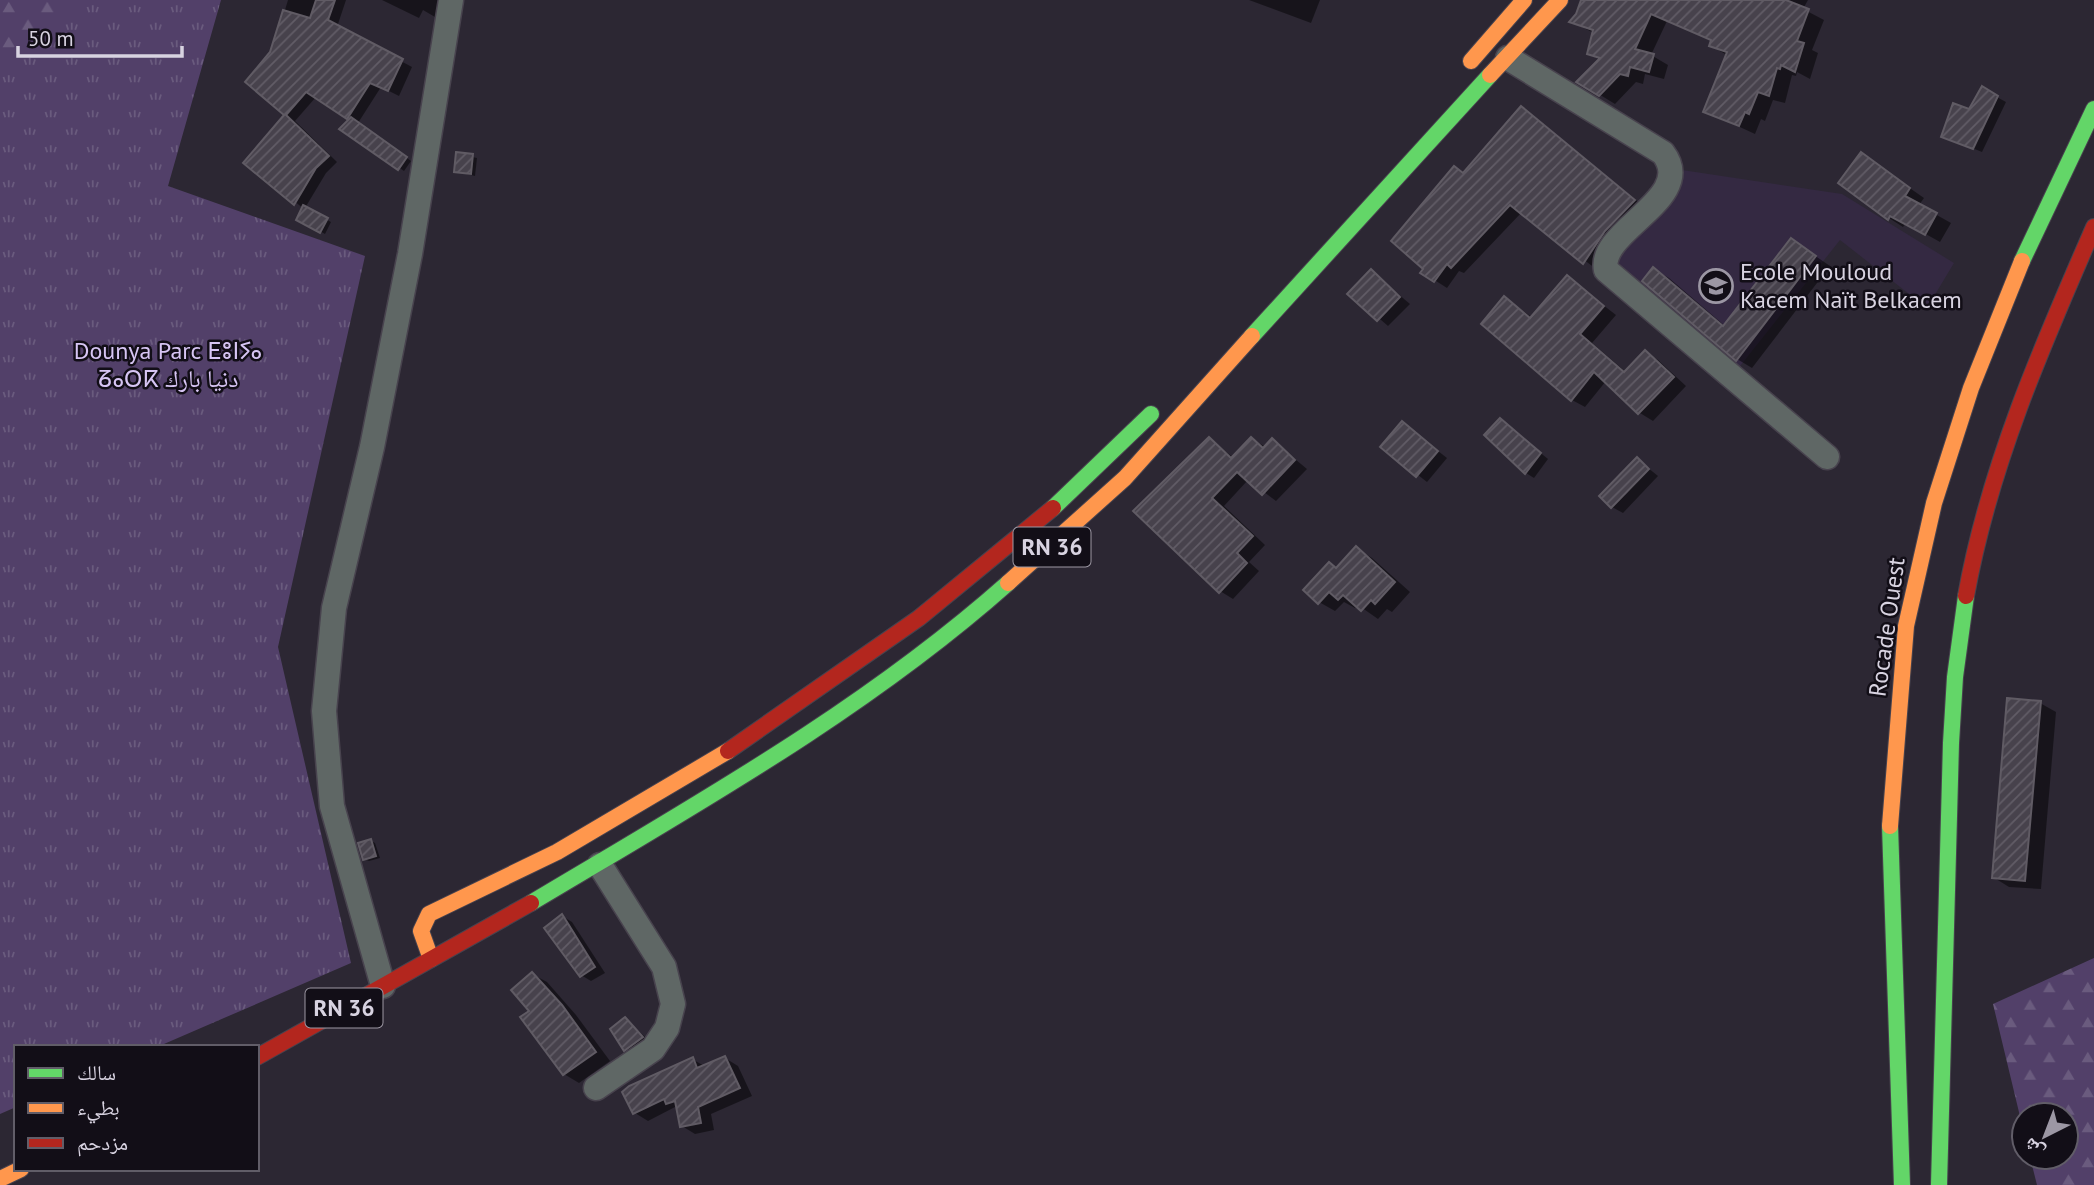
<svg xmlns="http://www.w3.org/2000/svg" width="2094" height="1185" viewBox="0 0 2094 1185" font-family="'PT Sans','Noto Naskh Arabic','Noto Sans Tifinagh',sans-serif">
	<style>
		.built { fill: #342942 }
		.grass { fill: url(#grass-tufts) }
		.forest { fill: url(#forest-firs) }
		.shadow { fill: #0007 }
		.building { fill: url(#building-hatch); stroke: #605b64; stroke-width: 2 }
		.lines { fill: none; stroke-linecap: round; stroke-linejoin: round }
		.street-casing { stroke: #48434e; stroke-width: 27 }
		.fast-casing { stroke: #48434e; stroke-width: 18 }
		.slow-casing { stroke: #48434e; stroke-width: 18 }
		.jam-casing { stroke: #48434e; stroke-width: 18 }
		.street { stroke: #5f6765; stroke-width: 24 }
		.fast { stroke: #63d668; stroke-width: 16 }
		.slow { stroke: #ff974d; stroke-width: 16 }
		.jam { stroke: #b3261e; stroke-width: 16 }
		.labels { text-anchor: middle; stroke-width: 5; stroke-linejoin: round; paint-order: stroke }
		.shield { fill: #120e17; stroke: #9d98a4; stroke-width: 2 }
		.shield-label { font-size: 23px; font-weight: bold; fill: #d8d3e1 }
		.poi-label { font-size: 24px; fill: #d8d3e1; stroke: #120e17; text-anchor: start }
		.park-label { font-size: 24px; fill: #d7c5f4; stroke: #120e17 }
		.street-label { font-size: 24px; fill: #d8d3e1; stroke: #120e17 }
	</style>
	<defs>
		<pattern id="grass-tufts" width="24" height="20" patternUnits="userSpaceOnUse" patternTransform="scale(1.75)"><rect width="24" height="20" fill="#524069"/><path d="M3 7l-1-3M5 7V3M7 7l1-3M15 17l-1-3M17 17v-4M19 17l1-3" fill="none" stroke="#6a5b7e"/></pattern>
		<pattern id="forest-firs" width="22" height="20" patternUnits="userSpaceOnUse" patternTransform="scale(1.75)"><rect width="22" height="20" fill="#524069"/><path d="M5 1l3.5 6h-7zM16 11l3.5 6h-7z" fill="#6a5b7e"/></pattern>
		<pattern id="building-hatch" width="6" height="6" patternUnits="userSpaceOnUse" patternTransform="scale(1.75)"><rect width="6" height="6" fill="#47424c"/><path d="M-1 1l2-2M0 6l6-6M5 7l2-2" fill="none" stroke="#615c66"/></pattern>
	</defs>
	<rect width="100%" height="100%" fill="#2c2733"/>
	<path class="built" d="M1682,170l160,24 112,69 -27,45 -87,-68 -107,135 -130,-111z"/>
	<path class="grass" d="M0,0h221l-53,186 197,70 -87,391 73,316 -194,84h-141v60l-16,7z"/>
	<g class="forest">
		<path d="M0,0h62l4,7 -66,51z"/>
		<path d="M2094,958v227h-57l-7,-28h36v-42h-42v18l-31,-129z"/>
	</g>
	<g class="shadow">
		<path d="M288,0h58l-9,27 75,40 -13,29 -18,-9 -23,36 53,38 -7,10 -62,-43 10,-9 -36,-22 -21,24 42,41 -11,11 -21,35 26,14 -6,12 -27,-15 6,-10 -58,-47 40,-48 -14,-61z"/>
		<path d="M382,0h58l5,5 -10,12 -12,-7 -4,8z"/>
		<path d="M1249,0h71l-9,23z"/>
		<path d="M1591,0h217l-5,9 21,11 -12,30 6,3 -8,26 -13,-7 -1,4 -4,-1 -7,28 -12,-3 -8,21 -4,-2 -6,15 -50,-23 22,-56 -16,-9 1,-5 -45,-20 -16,34 17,10 -4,14 -19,-5 -2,10 -7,-2 -21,22 -36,-22 21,-22 -11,-7 5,-20 -22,-11z"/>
		<path d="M1982,89l24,13 -24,50 -39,-16 27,-25z"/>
		<path d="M1521,108l125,100 -50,61 -74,-57 -58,61 -5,-2 -12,17 -25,-16 33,-104 10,6z"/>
		<path d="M458,154l19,4 -2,18 -20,-5z"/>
		<path d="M1861,154l63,44 -5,7 32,18 -11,19 -34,-19 -3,4 -14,-9z"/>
		<path d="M1792,240l38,26 -78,102 -15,-9 -83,-90 15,9 56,48z"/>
		<path d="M1371,271l39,33 -22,22 -38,-33z"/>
		<path d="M1567,277l49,38 -24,28 34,29 19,-20 13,8 28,26 -33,35 -13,-8 -34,-32 -21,26 -13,-7 -67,-102 28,20z"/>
		<path d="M1500,420l48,39 -14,19 -8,-5z"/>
		<path d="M1402,423l45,35 -20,24 -45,-35z"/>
		<path d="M1209,439l25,19 17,-19 15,8 6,-7 35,29 -31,32 -28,-21 -24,26 41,39 -16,17 10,9 -26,28 -13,-8 -84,-80z"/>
		<path d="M1637,459l21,17 -35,37 -11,-6z"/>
		<path d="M1356,548l16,10 38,34 -18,20 -5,-3 -9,10 -20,-14 -3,3 -11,-6 -9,9 -16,-9 10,-38 8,5z"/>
		<path d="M2040,703l16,9 -15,177 -32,-2 -16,-10z"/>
		<path d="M371,841l4,2 5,15 -11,3 -5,-2z"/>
		<path d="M562,916l10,6 33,51 -14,8 -10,-6z"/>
		<path d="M532,974l15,8 29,33 34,46 -31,22 -15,-9 -33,-63z"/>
		<path d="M625,1019l26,23 -17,12 -8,-5z"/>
		<path d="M725,1058l13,8 14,30 -41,18 3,16 -19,4 -13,-8 -4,-17 -3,-2 -27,14 -13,-8 57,-54 14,8z"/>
	</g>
	<g class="building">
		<path d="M316,0h19l-7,20 75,39 -15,32 -18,-8 -23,36 -41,-27 -20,23 43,41 -13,12 -22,37 -51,-42 41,-48 -39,-33 25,-30 13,-42 27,8z"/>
		<path d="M1581,0h205l23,9 -12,32 7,2 -9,29 -14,-7 -1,4 -3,-1 -8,28 -11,-4 -9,22 -4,-2 -6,14 -36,-14 24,-60 -18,-6 2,-6 -60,-26 -16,35 19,5 -5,18 -19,-5 -2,9 -8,-2 -21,22 -23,-14 24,-24 -13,-4 6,-24 -24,-8 7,-8z"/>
		<path d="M1982,86l16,10 -25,53 -32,-12 12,-34 16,6z"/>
		<path d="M1521,106l114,94 -30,31 -22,33 -73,-59 -59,63 -4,-4 -13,18 -14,-9 3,-4 -32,-28 63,-75 9,7z"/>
		<path d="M351,117l56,40 -9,13 -59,-41z"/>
		<path d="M456,152l17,2 -2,20 -17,-2z"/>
		<path d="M1861,152l49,36 -5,8 32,17 -12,22 -35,-19 -2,4 -50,-37z"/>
		<path d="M303,205l25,13 -8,15 -24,-13z"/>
		<path d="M1791,238l25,18 -80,105 -94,-80 11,-14 70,59z"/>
		<path d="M1371,269l29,28 -23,24 -30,-27z"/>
		<path d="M1567,275l37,31 -24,28 44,38 21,-22 29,27 -36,37 -44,-42 -23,29 -90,-77 23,-28 26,22z"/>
		<path d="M1500,418l41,35 -16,21 -41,-39z"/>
		<path d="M1402,421l36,30 -22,26 -36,-30z"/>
		<path d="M1209,437l22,21 20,-21 12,11 9,-10 23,22 -33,35 -25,-23 -25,26 41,38 -16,17 10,10 -28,30 -86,-82z"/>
		<path d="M1637,457l12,12 -38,39 -12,-12z"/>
		<path d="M1356,546l39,36 -20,22 -4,-4 -10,11 -18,-16 -5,5 -9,-8 -11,12 -15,-14 26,-28 7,6z"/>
		<path d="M2007,698l34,3 -16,180 -33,-3z"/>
		<path d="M371,839l5,17 -13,4 -5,-17z"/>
		<path d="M562,914l33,53 -15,10 -36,-49z"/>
		<path d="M532,972l30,33 34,47 -33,23 -43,-58 9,-6 -18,-21z"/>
		<path d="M625,1017l18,20 -19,14 -14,-22z"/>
		<path d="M725,1056l15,32 -42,19 3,16 -21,4 -5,-26 -9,3 -2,-5 -31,15 -11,-22 7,-6 64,-29 4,11z"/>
	</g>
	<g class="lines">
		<g class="street-casing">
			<g id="street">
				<path d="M1508,58l155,95c35,46 -66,77 -57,117l221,187"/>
				<path d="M383,986l-51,-180 -8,-95 10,-103 38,-161 38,-193 41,-254"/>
				<path d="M596,1088l57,-39 14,-21 6,-24 -9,-37 -64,-102"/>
			</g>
		</g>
		<g class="fast-casing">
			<g id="fast">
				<path d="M2022,261l72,-152"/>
				<path d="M1252,336l238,-261"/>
				<path d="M1053,508l98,-94"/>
				<path d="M1890,826l12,359"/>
				<path d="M531,903c164,-98 334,-193 477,-320"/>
				<path d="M1939,1185l12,-442 4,-66 11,-81"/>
			</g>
		</g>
		<g class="slow-casing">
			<g id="slow">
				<path d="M1471,61l53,-61"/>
				<path d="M1490,75l70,-75"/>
				<path d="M1008,583l117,-105 127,-142"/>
				<path d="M1890,826l16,-200 28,-123 37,-115 51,-127"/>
				<path d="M431,959l-10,-28 8,-17 128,-62 171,-101"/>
				<path d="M0,1179l21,-10"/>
			</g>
		</g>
		<g class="jam-casing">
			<g id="jam">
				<path d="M1966,596c23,-129 76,-250 128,-369"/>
				<path d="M728,751l191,-133 134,-110"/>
				<path d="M257,1057l274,-154"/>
			</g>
		</g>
		<use href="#street" class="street"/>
		<use href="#fast" class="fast"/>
		<use href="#slow" class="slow"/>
		<use href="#jam" class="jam"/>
	</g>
	<defs>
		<g id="school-ring" transform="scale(1.75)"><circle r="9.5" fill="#120e17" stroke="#9c97a4" stroke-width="1.5"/><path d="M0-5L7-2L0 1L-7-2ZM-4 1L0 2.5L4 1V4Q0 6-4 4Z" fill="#9c97a4"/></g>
	</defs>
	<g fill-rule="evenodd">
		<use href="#school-ring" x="1716" y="286"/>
	</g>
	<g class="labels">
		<g class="shield">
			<rect x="1013.5" y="527.5" width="77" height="39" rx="5"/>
			<rect x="305.5" y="988.5" width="77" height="39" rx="5"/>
		</g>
		<g class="shield-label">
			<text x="1052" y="555">RN 36</text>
			<text x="344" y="1016">RN 36</text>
		</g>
		<g class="poi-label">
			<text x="1740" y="280">Ecole Mouloud<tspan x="1740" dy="28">Kacem Naït Belkacem</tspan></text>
		</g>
		<g class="park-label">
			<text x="168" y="359">Dounya Parc ⴹⵓⵏⵢⴰ<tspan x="168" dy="28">ⵒⴰⵔⴽ دنيا بارك</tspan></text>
		</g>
		<g class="street-label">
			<text transform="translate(1887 627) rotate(-82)" y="8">Rocade Ouest</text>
		</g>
	</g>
	<rect x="14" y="1045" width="245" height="126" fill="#120e17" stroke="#615d68" stroke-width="2"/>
	<rect x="28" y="1068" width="35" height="10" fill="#63d668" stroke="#615d68" stroke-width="2"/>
	<text x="77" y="1080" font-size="21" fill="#d8d3e1">سالك</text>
	<rect x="28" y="1103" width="35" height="10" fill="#ff974d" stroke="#615d68" stroke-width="2"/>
	<text x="77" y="1115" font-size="21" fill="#d8d3e1">بطيء</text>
	<rect x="28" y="1138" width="35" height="10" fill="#b3261e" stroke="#615d68" stroke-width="2"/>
	<text x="77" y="1150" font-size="21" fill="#d8d3e1">مزدحم</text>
	<g transform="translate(2045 1136) rotate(222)"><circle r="33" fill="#120e17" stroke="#615d68" stroke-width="2"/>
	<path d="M0-5L12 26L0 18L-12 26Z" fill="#9c97a4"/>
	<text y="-10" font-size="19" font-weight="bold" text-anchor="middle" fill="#d8d3e1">ش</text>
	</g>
	<path d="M18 46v10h164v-10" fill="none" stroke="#d8d3e1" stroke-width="3.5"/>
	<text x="28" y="46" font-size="21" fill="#d8d3e1" stroke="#120e17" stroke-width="5" paint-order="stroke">50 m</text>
</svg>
